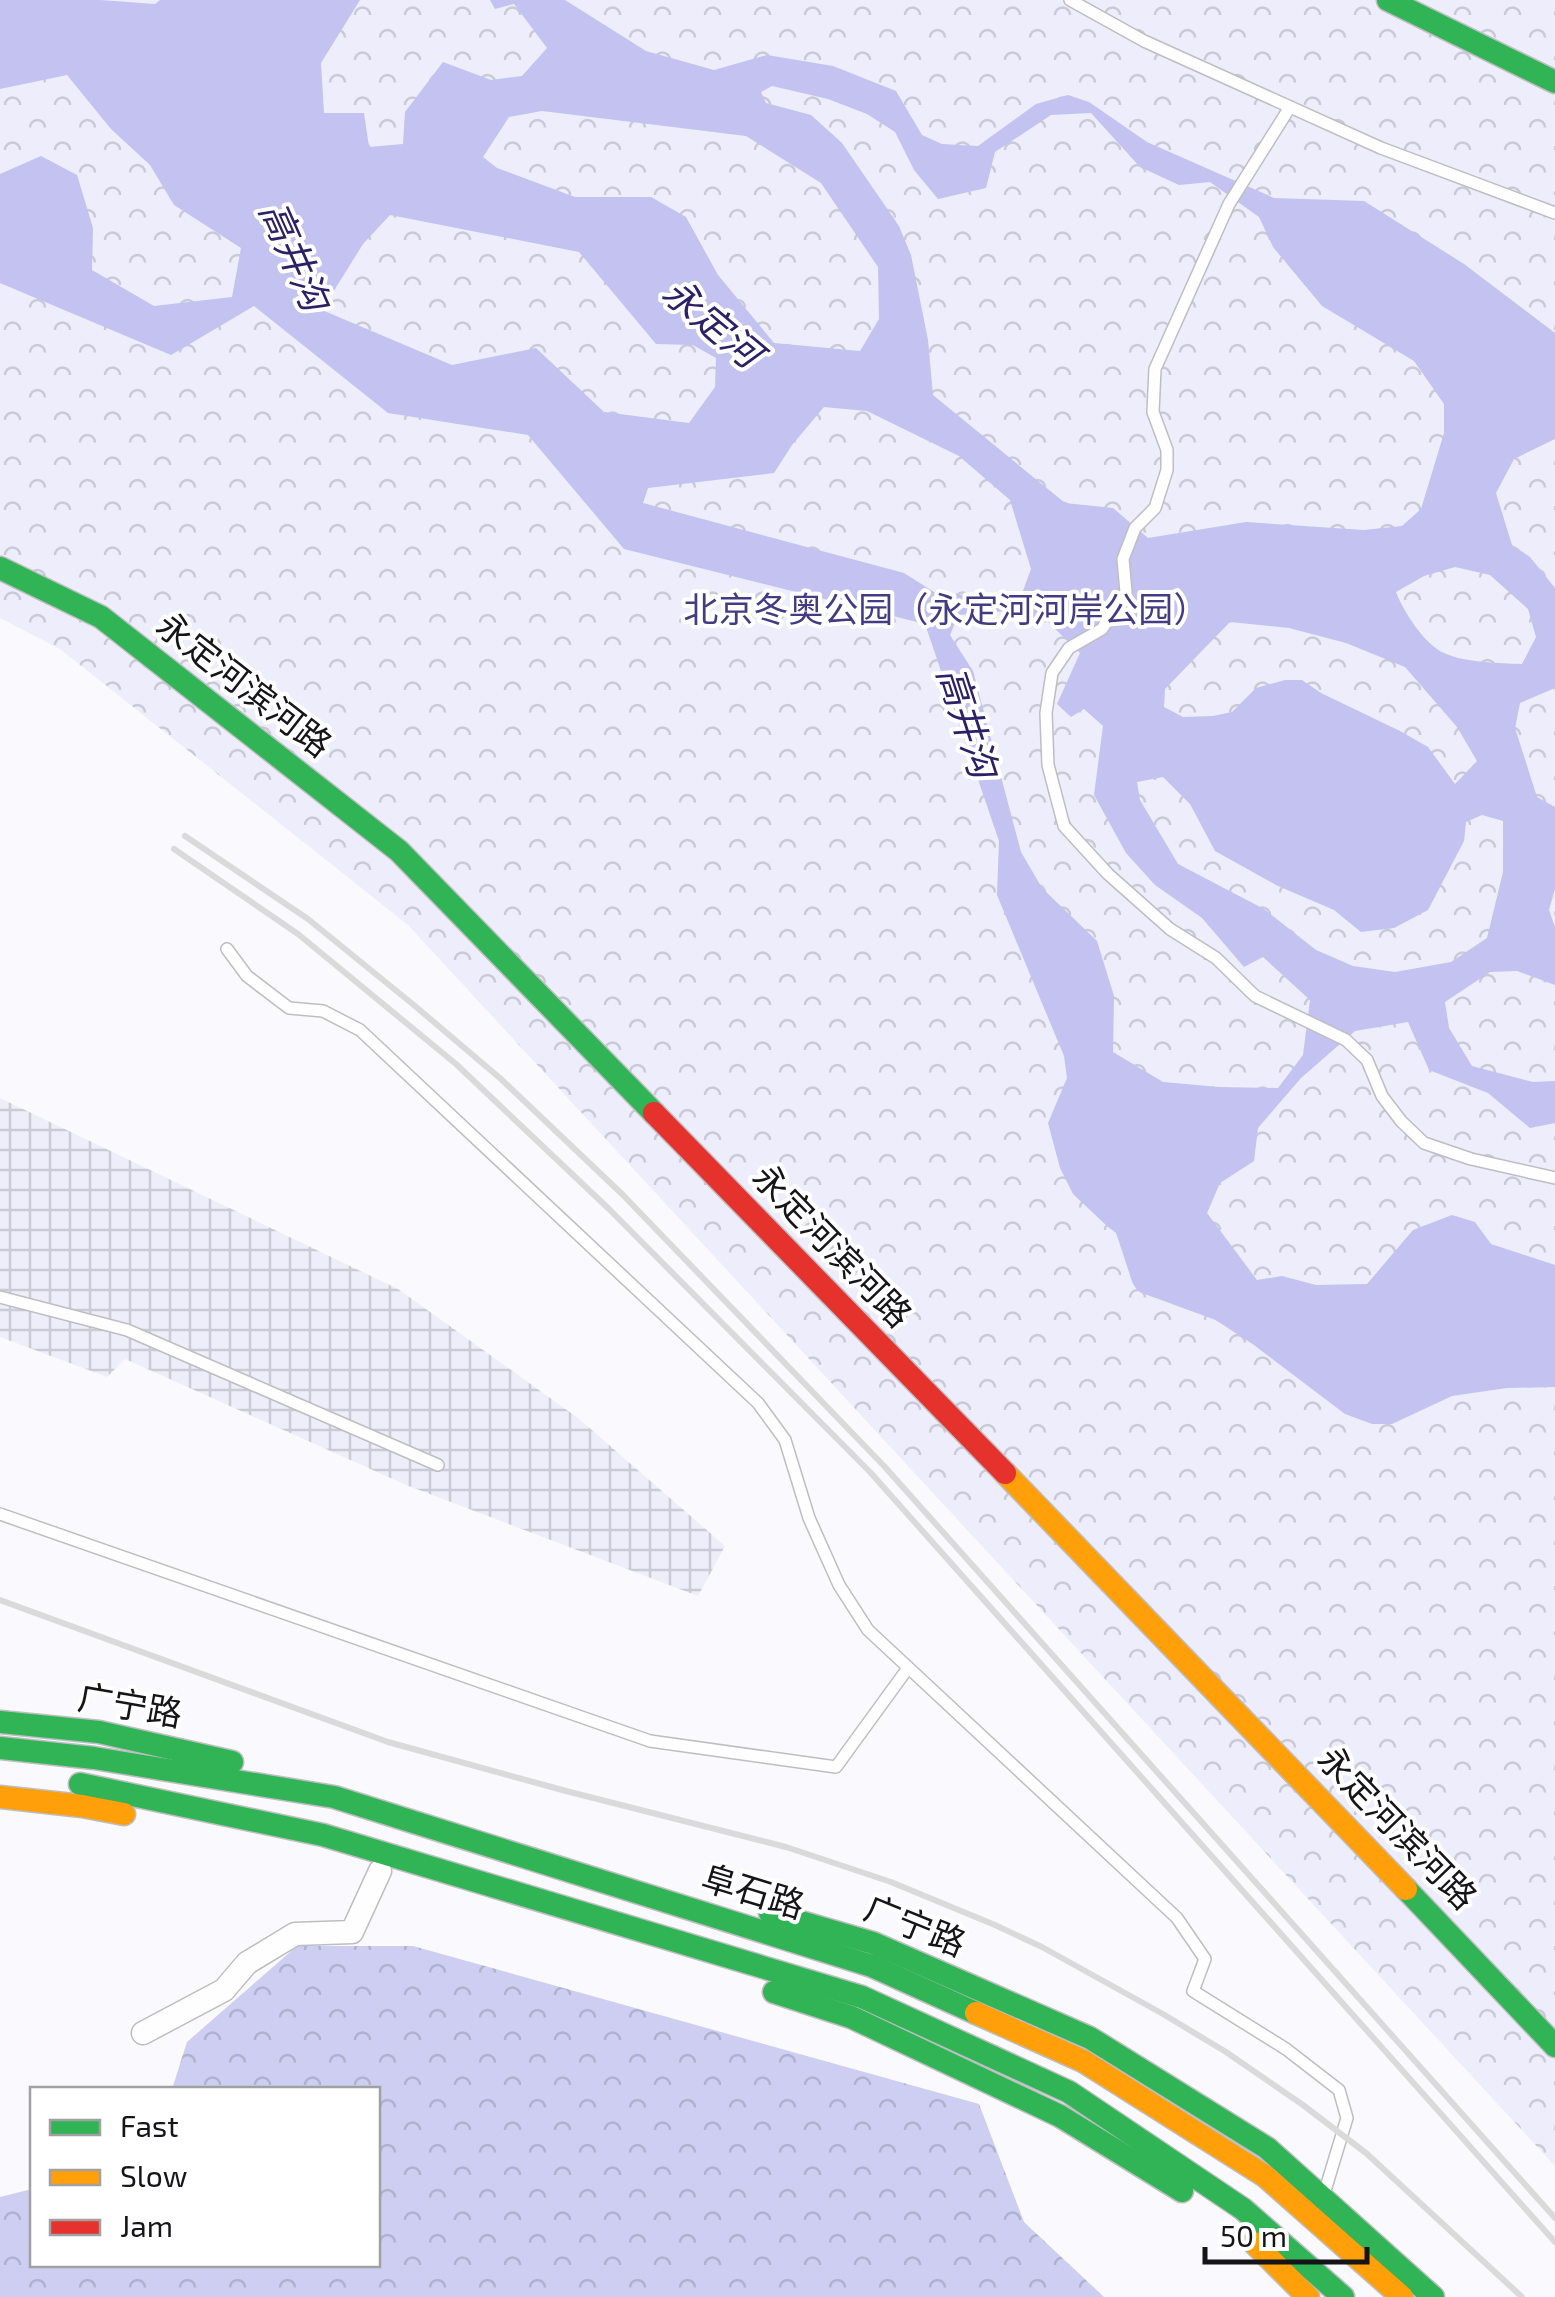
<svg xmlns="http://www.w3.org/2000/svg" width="1555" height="2297" viewBox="0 0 1555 2297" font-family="'Exo 2','Noto Sans SC',sans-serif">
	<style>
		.industrial { fill: url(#industrial-grid) }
		.forest { fill: url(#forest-crowns) }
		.park { fill: url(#park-crowns) }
		.water { fill: #c3c2f0; fill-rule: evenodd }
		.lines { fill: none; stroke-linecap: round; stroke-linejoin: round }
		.river { stroke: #c3c2f0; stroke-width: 40 }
		.lane-casing { stroke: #bebec2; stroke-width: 14 }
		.street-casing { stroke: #bebec2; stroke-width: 25 }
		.fast-casing { stroke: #bebec2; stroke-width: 25 }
		.slow-casing { stroke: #bebec2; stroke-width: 25 }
		.jam-casing { stroke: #bebec2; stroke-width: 25 }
		.lane { stroke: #fefeff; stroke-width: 11 }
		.street { stroke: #fefeff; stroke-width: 22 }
		.fast { stroke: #30b455; stroke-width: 22 }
		.slow { stroke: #ff9f0a; stroke-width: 22 }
		.jam { stroke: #e5322d; stroke-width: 22 }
		.rail { stroke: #dadada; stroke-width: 6 }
		.labels { text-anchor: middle; stroke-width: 8; stroke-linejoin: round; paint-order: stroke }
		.park-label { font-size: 35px; fill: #433b84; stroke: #fff }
		.street-label { font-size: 35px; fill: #151519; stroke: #fff }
		.water-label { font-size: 38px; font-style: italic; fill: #2c2068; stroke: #fff }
	</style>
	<defs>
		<pattern id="industrial-grid" width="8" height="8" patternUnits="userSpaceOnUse" patternTransform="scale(2.5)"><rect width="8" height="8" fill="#eeeefa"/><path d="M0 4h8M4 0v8" fill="none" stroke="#cbcbd6"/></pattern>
		<pattern id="forest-crowns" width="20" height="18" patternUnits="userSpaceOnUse" patternTransform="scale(2.5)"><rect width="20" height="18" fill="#cecef2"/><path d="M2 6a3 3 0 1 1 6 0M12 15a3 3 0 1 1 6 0" fill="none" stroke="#b0b0cf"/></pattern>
		<pattern id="park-crowns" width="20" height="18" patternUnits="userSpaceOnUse" patternTransform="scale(2.5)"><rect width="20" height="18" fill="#ededfc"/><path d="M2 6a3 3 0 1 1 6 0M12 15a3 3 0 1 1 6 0" fill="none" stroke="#cacad7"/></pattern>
	</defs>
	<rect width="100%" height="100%" fill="#f9f9fe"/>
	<path class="industrial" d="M0,1098l398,191 180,129 147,128 -27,50 -292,-111 -281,-126 -18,18 -107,-40z"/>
	<path class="forest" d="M297,1946h116l566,158 45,118 80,75h-1104v-100l32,-8v75h346v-174l-206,-1 15,-47z"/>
	<path class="park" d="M0,0h1555v2166l-1147,-1241 -348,-276 -60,-31z"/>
	<path class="water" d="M0,0h100l55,4 5,-4h200l-39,63 3,50h40l5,34 34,-3 2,-32 38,-50 48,18 31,-4 25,-28 -33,-44 -19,5 -5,-9h75l81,51 68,19 53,-15 66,11 63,25 26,44 20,9 36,2 58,-42 32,-9 21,7 58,40 127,56 90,3 100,63 91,69v106l-41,20 -18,34 16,52 18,12 25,31v100l-35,15 -5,25 22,69 18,10v82l-6,21 6,17v58l-38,-14 -27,1 -45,30 4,26 23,38 61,16 22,-1v42l-25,5 -42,-35 -59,-23 -21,-48 -53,9 -54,47 -43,50 -4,33 -34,22 -13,30 50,67 25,-4 34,9 51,-1 46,-54 39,-15 23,7 16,22 64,21v122l-48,1 -55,8 -60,28h-20l-27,-10 -91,-69 -43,-28 -54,-54 -49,-36 -35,-33 -13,-26 -12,-45 19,-45 -3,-22 -67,-161 2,-54 -74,-217 -301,-75 -96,-114 -140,-22 -134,-107 -83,49 -171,-72v-109l41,-18 36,19 16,53 -1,42 62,36 78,-9 9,-49 -67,-43 -24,-40 -39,-36 -44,-54 -67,14zM772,86l56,13 39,15 28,18 19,38 24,29 48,-11 9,-36 56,-37 40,-2 49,54 39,18 31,-3 49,35 14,30 49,59 92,55 30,43v29l-23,76 -19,17 -38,4 -118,-8 -98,16 -35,-30 -48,-5 -132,-108 -5,-55 -17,-85 -12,-29 -57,-83 -31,-28 -45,-12 -5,-11zM542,111l204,25 75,47 57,84 1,52 -19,32 -86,-8 -56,-68 -32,-58 -35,-20h-76l-78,-29 -14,-11 26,-40zM390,215l189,37 77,92 37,1 23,13 -1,29 -26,36 -85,-11 -68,-64 -84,17 -130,-55 41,-66zM824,407l43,4 92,45 51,44 21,69 -10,27 -84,-2 -33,-21 -261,-70 5,-15 126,-15 18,-28zM1455,567l35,8 38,34 8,28 -14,27c-23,-1 -56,-1 -78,-11 -19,-8 -41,-42 -48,-61l28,-16zM1006,611l38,7 36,35 -23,51 14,13 13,-8 19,17 -9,69 32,58 29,32 47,33 42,49 19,-10 47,43 -7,55 -25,33 -59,-1 -56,-5 -50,-30 1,-56 -17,-55 -55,-53 -21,-36 -48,-181 -23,-36 8,-20zM1230,622l59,6 57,15 59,24 52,60 20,34 -22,23 -27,-37 -28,-16 -79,-38 -19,-13h-17l-29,8 -24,24 -19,4 -30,1 -19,-10 1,-18zM1163,777l27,27 25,47 63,35 56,24 27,22 33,-4 34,-18 36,-69 2,-19 16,-7 21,6v51l-16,66 -36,24 -56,10 -42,-6 -37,-16 -52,-41 -86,-45 -38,-64 -3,-18z"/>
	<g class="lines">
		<path class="river" d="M1128,1205l23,70 79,29"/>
		<g class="lane-casing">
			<g id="lane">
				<path d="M1070,0l74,41 237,107 174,65"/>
				<path d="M1290,107l-61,97 -74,165 -2,43 14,38v20l-12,38 -20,20 -12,31 3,33 -24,37 -33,19 -17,25 -6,40 2,52 16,61 44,48 62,55 46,29 39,38 91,44 21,20 15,36 19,25 23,22 47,16 84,19"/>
				<path d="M227,949l20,27 42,32 34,3 37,19 398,373 27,37 24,78 30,67 29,45 309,288 28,41 -12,32 93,58 53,41 8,28 -23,76"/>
				<path d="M0,1297l127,33 311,135"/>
				<path d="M0,1514l650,227 186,26 72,-99"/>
			</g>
		</g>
		<g class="street-casing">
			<path id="street" d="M143,2033l81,-43 23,-27 48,-29 57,-2 28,-61"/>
		</g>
		<g class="fast-casing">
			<g id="fast">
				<path d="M1388,0l167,82"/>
				<path d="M0,568l101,49 298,234 255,262"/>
				<path d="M0,1722l99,10 133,30"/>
				<path d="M0,1748l94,10 240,39 538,169 104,47"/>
				<path d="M80,1784l243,51 539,162 207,95 174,117 100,88"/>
				<path d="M1406,1889l149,157"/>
				<path d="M770,1913l103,30 217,95 177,110 166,149"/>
				<path d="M774,1992l77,25 209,99 122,75"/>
			</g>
		</g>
		<g class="slow-casing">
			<g id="slow">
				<path d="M1005,1473l401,416"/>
				<path d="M0,1797l82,9 42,8"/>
				<path d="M976,2013l107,48 182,115 137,121"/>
				<path d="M1254,2243l54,54"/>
			</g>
		</g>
		<g class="jam-casing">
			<path id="jam" d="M654,1113l351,360"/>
		</g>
		<use href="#lane" class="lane"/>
		<use href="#street" class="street"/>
		<use href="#fast" class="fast"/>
		<use href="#slow" class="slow"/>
		<use href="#jam" class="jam"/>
		<g class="rail">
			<path d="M185,836l123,83 107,87 86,73 122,116 261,271 671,752"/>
			<path d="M174,849l124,85 158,130 153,145 261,263 685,770"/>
			<path d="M0,1600l388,142 178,49 220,56 105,35 104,43 47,22 121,67 63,38 77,53 63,48 156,144"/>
		</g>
	</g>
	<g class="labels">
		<g class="park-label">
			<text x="946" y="622">北京冬奥公园（永定河河岸公园）</text>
		</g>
		<g class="street-label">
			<text transform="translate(244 685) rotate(38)" y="12">永定河滨河路</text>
			<text transform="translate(832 1246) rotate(46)" y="12">永定河滨河路</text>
			<text transform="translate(130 1706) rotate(10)" y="12">广宁路</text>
			<text transform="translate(1397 1828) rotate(46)" y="12">永定河滨河路</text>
			<text transform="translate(753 1892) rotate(17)" y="12">阜石路</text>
			<text transform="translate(915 1926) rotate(22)" y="12">广宁路</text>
		</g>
		<g class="water-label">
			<text transform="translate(294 256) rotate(66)" y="13">高井沟</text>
			<text transform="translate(712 323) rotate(40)" y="13">永定河</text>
			<text transform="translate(967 722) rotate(72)" y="13">高井沟</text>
		</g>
	</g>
	<rect x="30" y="2087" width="350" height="180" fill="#ffffff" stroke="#a1a1a3" stroke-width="2.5"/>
	<rect x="50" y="2120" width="50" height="15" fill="#30b455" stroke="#a1a1a3" stroke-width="2.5"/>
	<text x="120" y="2137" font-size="30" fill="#151519">Fast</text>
	<rect x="50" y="2170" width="50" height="15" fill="#ff9f0a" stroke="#a1a1a3" stroke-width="2.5"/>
	<text x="120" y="2187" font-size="30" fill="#151519">Slow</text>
	<rect x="50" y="2220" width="50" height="15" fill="#e5322d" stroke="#a1a1a3" stroke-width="2.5"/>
	<text x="120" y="2237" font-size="30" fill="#151519">Jam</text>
	<path d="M1205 2247v15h162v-15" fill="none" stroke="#151519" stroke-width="5"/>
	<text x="1220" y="2247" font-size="30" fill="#151519" stroke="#ffffff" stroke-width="8" paint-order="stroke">50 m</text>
</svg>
